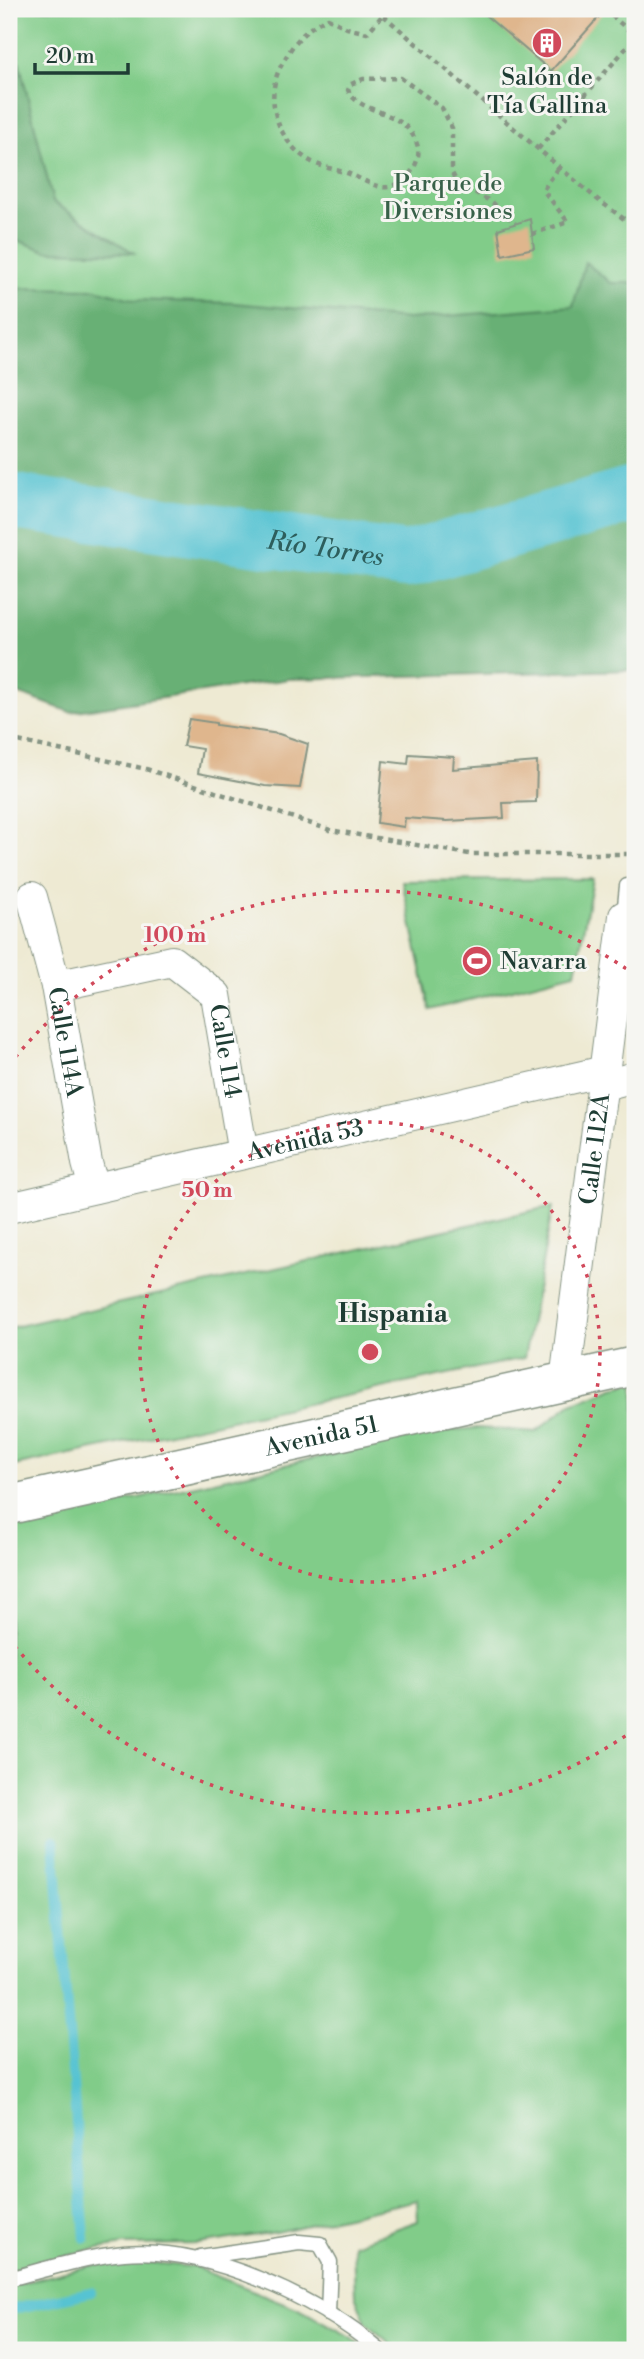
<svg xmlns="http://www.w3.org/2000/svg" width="644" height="2359" viewBox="0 0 644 2359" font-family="'Libre Bodoni',serif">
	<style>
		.green { fill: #81cc89; stroke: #50845e; stroke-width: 2 }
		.forest { fill: #68b075; stroke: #447654; stroke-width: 2 }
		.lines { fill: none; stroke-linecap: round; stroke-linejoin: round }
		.stream { stroke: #57c3d2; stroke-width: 10 }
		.river { stroke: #57c3d2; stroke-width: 56 }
		.building { fill: #dfb68d }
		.lane-casing { stroke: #869484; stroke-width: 17 }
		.street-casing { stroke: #869484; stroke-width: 32 }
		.secondary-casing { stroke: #869484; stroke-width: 41 }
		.path { stroke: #869484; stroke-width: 4.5; stroke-dasharray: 5 5; stroke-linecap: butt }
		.lane { stroke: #fff; stroke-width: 14 }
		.street { stroke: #fff; stroke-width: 30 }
		.secondary { stroke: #fff; stroke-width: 38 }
		.ring { fill: none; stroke: #d1495b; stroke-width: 3.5; stroke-dasharray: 3.5 7 }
		.labels { text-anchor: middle; stroke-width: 6; stroke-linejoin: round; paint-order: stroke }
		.poi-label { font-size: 24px; fill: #1f3d34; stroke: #f6f6f2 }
		.park-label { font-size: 24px; fill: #386149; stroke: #f6f6f2 }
		.street-label { font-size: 24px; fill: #1f3d34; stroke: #f6f6f2 }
		.water-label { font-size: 26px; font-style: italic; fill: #2d5e5c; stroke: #f6f6f2 }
		.neighbourhood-label { font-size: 26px; font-weight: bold; fill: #1f3d34; stroke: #f6f6f2 }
		.centre { fill: #d1495b; stroke: #f6f6f2; stroke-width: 3.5 }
		.ring-label { font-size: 21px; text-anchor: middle; font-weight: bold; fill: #d1495b; stroke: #f6f6f2; stroke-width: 6; stroke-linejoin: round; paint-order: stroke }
	</style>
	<rect width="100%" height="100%" fill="#f6f6f2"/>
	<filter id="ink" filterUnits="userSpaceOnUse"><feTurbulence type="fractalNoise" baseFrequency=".0143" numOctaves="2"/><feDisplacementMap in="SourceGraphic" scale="14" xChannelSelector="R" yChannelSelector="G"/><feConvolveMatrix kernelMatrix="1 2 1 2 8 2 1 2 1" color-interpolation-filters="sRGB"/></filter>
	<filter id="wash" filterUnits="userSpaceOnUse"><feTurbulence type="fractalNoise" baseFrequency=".00686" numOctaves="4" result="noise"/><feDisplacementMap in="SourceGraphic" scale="28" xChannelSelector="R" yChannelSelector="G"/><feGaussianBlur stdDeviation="1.57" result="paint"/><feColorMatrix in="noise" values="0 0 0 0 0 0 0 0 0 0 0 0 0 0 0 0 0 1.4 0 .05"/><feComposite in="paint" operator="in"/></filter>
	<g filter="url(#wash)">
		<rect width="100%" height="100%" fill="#eeead3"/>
		<g class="green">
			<path d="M9,9h626v392l-626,-60z"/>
			<path d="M593,879l-18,94 -145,37 -28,-129z"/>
			<path d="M553,1206l-29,152 -515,109v-139z"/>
			<path d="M635,1382v968h-237l-32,-27 -11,-28 -2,-51 65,-23 -1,-21 -141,32 -77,12 -75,1 -38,6 -77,20v-744l422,-95 46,-4 59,4 33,-27 44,-18z"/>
			<path d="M125,2260l69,7 105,42 54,29 13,12h-357v-64l80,-20z"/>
		</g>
		<g class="forest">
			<path d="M9,19l44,183 81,51 -88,-2 -37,-14z"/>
			<path d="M585,262l26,21h24v387l-346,9 -219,33 -61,-22v-402l87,1 39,11 99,3 174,16 165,-13z"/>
		</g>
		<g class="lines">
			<g class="stream">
				<path d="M54,1841l31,397"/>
				<path d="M9,2310l82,-18"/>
			</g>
			<path class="river" id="s1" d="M9,501l398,59 222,-64 6,2"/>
		</g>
		<g id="blocks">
			<g class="building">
				<path d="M478,9h128l-55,62z"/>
				<path d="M530,219l4,29 -32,7 -4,-26z"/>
				<path d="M189,719l27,4v2l63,9 29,10 -8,44 -35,-2 -67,-13 4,-24 -19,-3z"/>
				<path d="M409,754l45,3 -1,12 84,-7 -1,40 -33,1 1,15 -57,3 -42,-3 -1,9 -27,-4 6,-62 25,3z"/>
			</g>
		</g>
	</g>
	<g filter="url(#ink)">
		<use href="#blocks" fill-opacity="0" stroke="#869484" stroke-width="2"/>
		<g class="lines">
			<g class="lane-casing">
				<g id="lane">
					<path d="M627,916h-3l3,-30"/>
					<path d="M200,2257l99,-15 21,2 10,18 -2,52"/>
					<path d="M9,2279c37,-10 76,-22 115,-26 83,-7 192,44 255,97"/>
				</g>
			</g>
			<g class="street-casing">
				<g id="street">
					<path id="s2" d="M32,897l24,89 31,177 7,25"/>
					<path id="s3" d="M56,986l116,-25 44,34 27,159"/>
					<path d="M604,1085l31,-8"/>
					<path id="s4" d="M9,1208l595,-137"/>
					<path id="s5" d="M565,1381l59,-465"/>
				</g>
			</g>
			<g class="secondary-casing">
				<g id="secondary">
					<path id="s6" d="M9,1505l626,-139"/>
				</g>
			</g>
			<g class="path">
				<path d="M376,9l162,140 59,50 38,28"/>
				<path d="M388,9l-21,24 -20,-5 -19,-10c-22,9 -36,26 -47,48 -18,33 -3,78 31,96 12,6 28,8 40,13 12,5 28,16 41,11 16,-6 30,-26 24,-42 -13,-37 -57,-28 -69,-54l3,-6 12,-5 38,-1 41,30 10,20v45l4,8 37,22 22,20"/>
				<path d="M604,9l31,27"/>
				<path d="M538,149l97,-111"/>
				<path d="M532,234l36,-12 -25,-32 17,-24"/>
				<path d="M9,739l137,30 184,61 139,24h160l6,-3"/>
			</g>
			<use href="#lane" class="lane"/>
			<use href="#street" class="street"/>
			<use href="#secondary" class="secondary"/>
		</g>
	</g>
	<g class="ring">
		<circle cx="370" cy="1352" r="230"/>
		<path d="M634 1730A461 461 0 0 1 9 1639M9 1065A461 461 0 0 1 634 974"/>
	</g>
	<defs>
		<g id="building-disc" transform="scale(1.575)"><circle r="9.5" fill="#d1495b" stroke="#f6f6f2"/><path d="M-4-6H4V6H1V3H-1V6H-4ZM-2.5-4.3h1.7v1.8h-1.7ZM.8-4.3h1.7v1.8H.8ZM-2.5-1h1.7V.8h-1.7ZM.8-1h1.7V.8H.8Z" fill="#fff"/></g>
		<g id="stadium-disc" transform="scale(1.575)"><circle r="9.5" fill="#d1495b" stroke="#f6f6f2"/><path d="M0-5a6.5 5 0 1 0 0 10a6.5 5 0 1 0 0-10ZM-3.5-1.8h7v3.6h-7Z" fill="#fff"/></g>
	</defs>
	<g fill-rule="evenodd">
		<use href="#building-disc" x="547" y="43"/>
		<use href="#stadium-disc" x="477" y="961"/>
	</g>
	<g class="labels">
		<g class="poi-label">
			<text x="547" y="85">Salón de<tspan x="547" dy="28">Tía Gallina</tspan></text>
			<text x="500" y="969" text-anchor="start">Navarra</text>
		</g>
		<g class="park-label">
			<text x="448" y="191">Parque de<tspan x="448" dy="28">Diversiones</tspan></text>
		</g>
		<g class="street-label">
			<text dy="8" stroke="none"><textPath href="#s2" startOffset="149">Calle 114A</textPath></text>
			<text dy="8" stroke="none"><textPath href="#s3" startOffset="231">Calle 114</textPath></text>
			<text dy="8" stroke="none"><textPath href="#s4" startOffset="304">Avenida 53</textPath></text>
			<text dy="8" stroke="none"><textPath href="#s5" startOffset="234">Calle 112A</textPath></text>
			<text dy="8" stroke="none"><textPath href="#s6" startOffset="320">Avenida 51</textPath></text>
		</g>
		<g class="water-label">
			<text dy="9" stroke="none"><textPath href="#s1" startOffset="320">Río Torres</textPath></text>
		</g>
		<g class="neighbourhood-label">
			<text x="393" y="1322">Hispania</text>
		</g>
	</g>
	<circle cx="370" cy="1352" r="10" class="centre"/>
	<g class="ring-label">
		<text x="175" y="942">100 m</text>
		<text x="207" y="1197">50 m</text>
	</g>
	<rect width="644" height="2359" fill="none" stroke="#f6f6f2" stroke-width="35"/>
	<path d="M35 63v10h93v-10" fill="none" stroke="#1f3d34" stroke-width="3.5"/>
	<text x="46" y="63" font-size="21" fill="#1f3d34" stroke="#f6f6f2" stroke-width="5" paint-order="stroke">20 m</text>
</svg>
